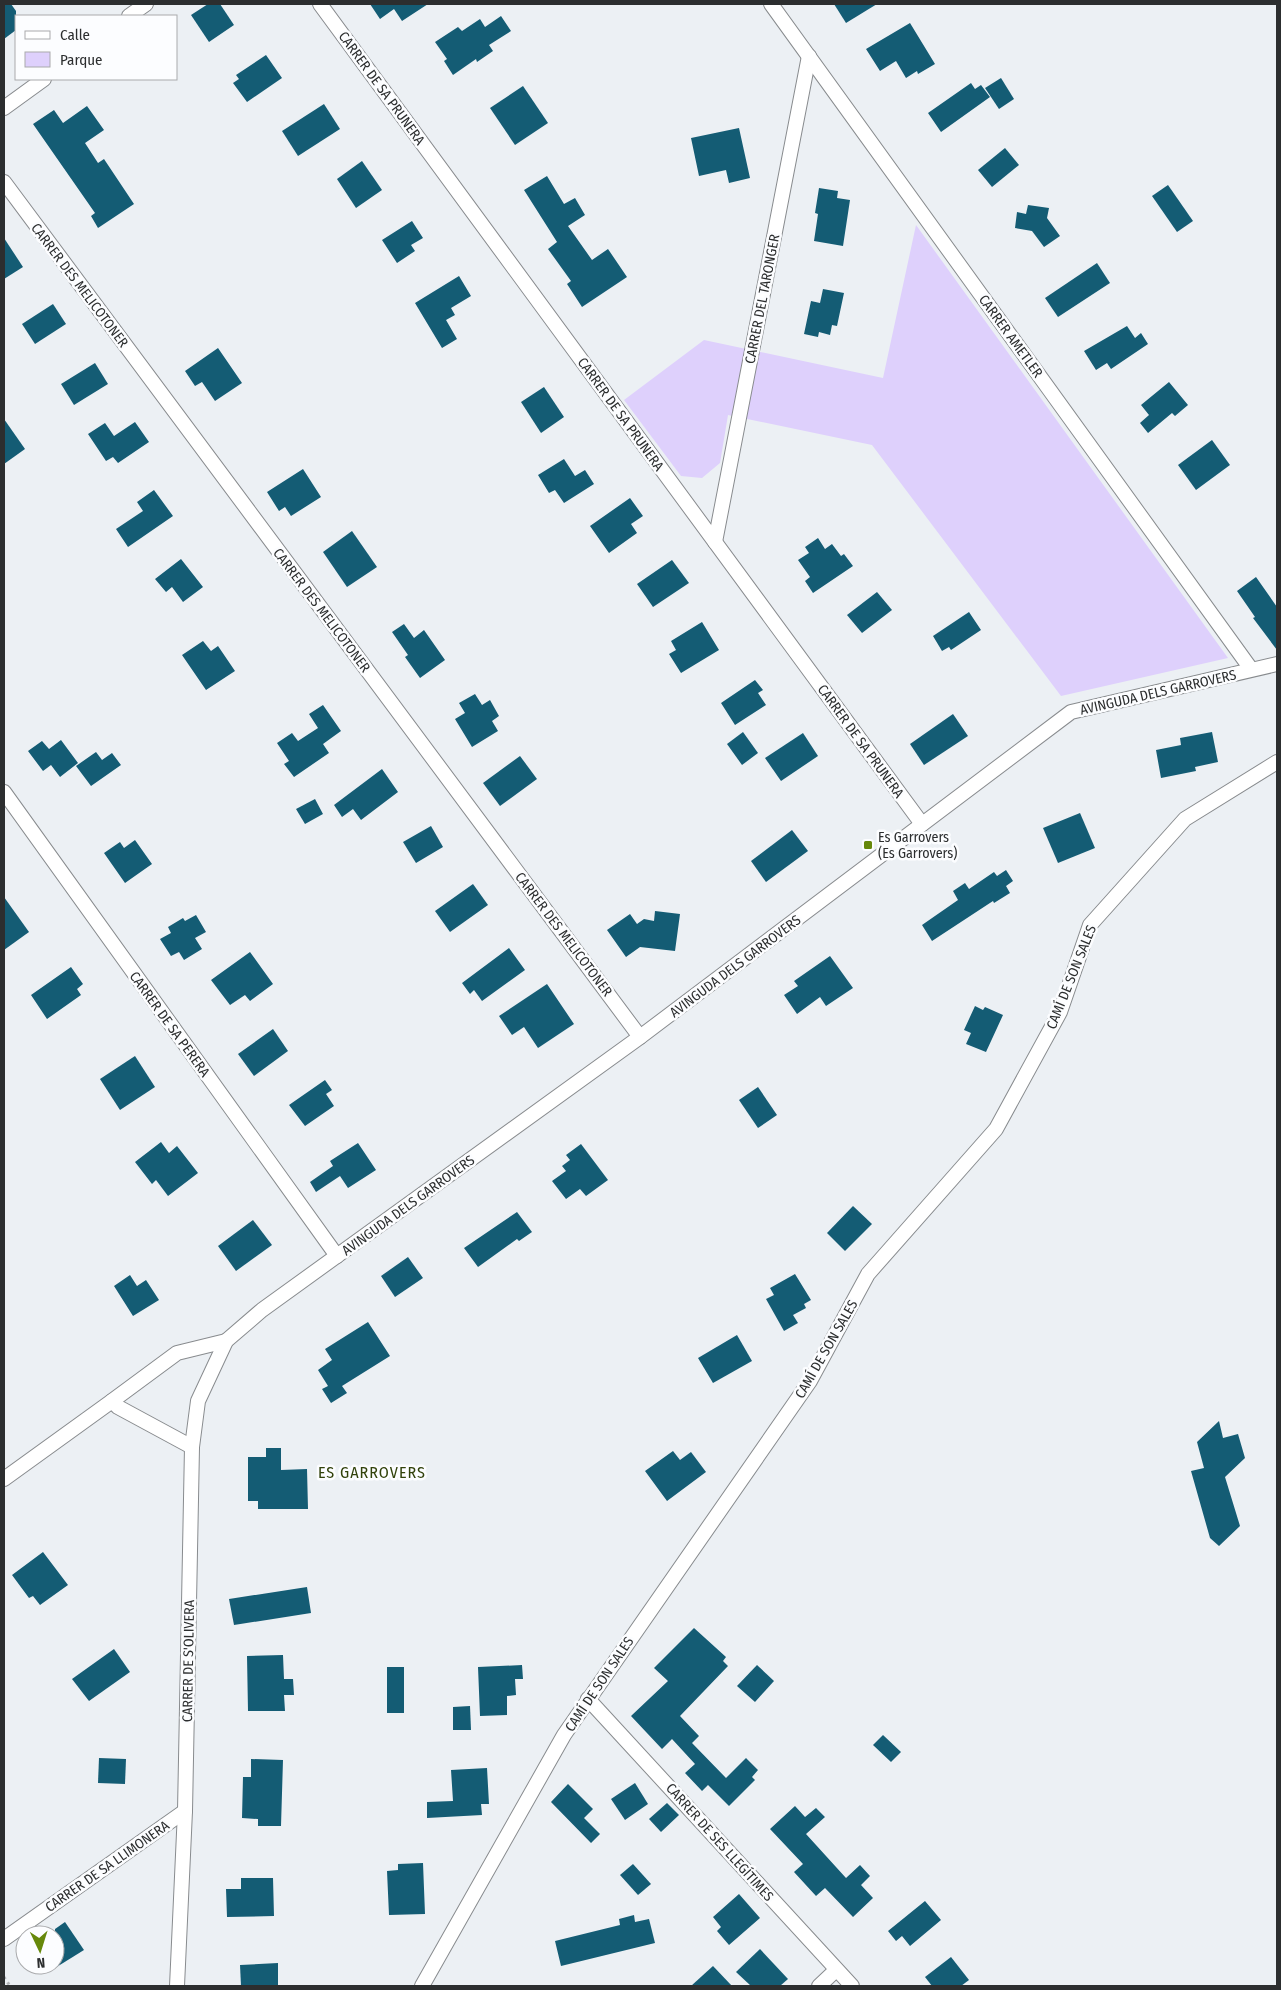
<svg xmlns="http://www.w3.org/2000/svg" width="1281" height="1990" viewBox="0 0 1281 1990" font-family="'Fira Sans Condensed',sans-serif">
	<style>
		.green { fill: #ded0fc }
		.building { fill: #145c74 }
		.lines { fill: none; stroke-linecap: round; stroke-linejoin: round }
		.minor-casing { stroke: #888b8e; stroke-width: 16 }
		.path { stroke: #b1b4b8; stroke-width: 3; stroke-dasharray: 2.5 4; stroke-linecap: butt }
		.minor { stroke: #fff; stroke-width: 14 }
		.poi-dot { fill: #66880b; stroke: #fcfdff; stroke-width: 2 }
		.labels { text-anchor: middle; stroke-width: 5; stroke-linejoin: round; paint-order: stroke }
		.street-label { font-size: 14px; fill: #2c2e2f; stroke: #fcfdff }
		.poi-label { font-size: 14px; fill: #2c2e2f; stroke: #fcfdff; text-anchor: start }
		.quarter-label { font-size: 16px; letter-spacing: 1px; fill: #31420b; stroke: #fcfdff }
	</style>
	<rect width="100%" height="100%" fill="#ecf0f4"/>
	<path class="green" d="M916,225l312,433 -167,38 -189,-251 -144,-30 -8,48 -18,15 -21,-2 -57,-76 80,-60 179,38z"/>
	<g class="building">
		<path d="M4,4h7l5,7v19l-12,9z"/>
		<path d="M208,4h12l14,21 -25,17 -18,-27z"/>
		<path d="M370,4h58l-26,17 -8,-12 -14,10z"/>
		<path d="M834,4h43l-31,19z"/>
		<path d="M501,16l10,15 -22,14 4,6 -16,11 -1,-3 -23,16 -9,-14 3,-2 -12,-17 23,-15 4,4 18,-12 5,8z"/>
		<path d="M910,23l25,41 -17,10 -1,-3 -11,7 -10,-17 -16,10 -14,-22z"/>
		<path d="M266,55l16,23 -35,24 -14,-19 6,-4 -3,-4z"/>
		<path d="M1001,78l13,21 -15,10 -14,-21z"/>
		<path d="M971,83l4,6 6,-4 9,12 -49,35 -13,-19z"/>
		<path d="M523,86l25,37 -33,22 -25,-37z"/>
		<path d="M324,104l16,25 -42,27 -16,-25z"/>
		<path d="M87,106l17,24 -19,13 13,20 6,-4 30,45 -36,24 -7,-12 4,-3 -62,-89 21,-14 9,13z"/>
		<path d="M739,128l11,50 -21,5 -3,-13 -27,6 -8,-38z"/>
		<path d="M1005,148l14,17 -27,22 -14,-17z"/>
		<path d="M362,161l20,29 -26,18 -19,-29z"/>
		<path d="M547,176l17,28 11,-6 10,17 -17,11 24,34 16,-11 19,28 -45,30 -15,-23 4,-3 -23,-32 9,-7 -33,-52z"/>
		<path d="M1168,185l25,36 -16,11 -25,-36z"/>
		<path d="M819,188l19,3 -1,7 13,2 -7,46 -29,-5 4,-27 -3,-1z"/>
		<path d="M1028,205l21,3 -2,10 13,18 -16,11 -12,-16 -17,-3 2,-16 9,2z"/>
		<path d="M412,221l11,17 -12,7 4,6 -18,12 -15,-23z"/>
		<path d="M4,238l19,29 -19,12z"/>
		<path d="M1097,263l13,20 -52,34 -13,-19z"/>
		<path d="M459,276l12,20 -20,12 4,7 -9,5 11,19 -15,9 -27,-45z"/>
		<path d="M823,289l21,4 -7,33 -5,-1 -2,10 -11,-3 -1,5 -14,-3 7,-33 9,2z"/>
		<path d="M53,304l13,20 -31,20 -13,-20z"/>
		<path d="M1127,326l8,12 6,-5 7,11 -37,25 -4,-6 -11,7 -12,-19z"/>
		<path d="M218,348l24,35 -27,18 -13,-19 -7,4 -10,-15z"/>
		<path d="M95,363l13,21 -34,21 -13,-21z"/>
		<path d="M1169,382l19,23 -13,11 -3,-3 -24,20 -8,-10 9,-8 -8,-10z"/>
		<path d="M544,387l20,30 -23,16 -20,-31z"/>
		<path d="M4,419l21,30 -21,15z"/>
		<path d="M135,422l14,20 -31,21 -5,-6 -7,4 -18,-27 17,-11 9,13z"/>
		<path d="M1212,440l18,25 -34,25 -18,-25z"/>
		<path d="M564,459l11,17 10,-6 9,14 -30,19 -9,-13 -6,3 -11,-18z"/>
		<path d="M303,469l18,28 -30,19 -6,-9 -6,4 -12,-19z"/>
		<path d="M154,490l19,26 -45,31 -12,-18 27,-18 -6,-9z"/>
		<path d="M630,498l13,18 -12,8 6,9 -28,20 -19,-27z"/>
		<path d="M352,531l25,36 -30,20 -24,-35z"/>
		<path d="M818,538l7,11 7,-5 9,12 3,-2 9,12 -40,27 -8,-12 5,-4 -12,-17 11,-7 -4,-6z"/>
		<path d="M181,559l22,28 -20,15 -11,-15 -6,5 -11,-13z"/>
		<path d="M672,560l17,23 -36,24 -16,-23z"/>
		<path d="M1256,577l21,30v43l-24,-32 2,-1 -18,-26z"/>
		<path d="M877,592l15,18 -30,23 -15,-18z"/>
		<path d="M969,612l12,18 -30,20 -2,-3 -7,4 -9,-15z"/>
		<path d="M702,622l17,28 -38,23 -12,-19 7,-4 -5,-9z"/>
		<path d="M404,624l10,14 10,-8 21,30 -25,18 -15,-21 3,-2 -16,-23z"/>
		<path d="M203,641l8,10 7,-5 17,25 -29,19 -24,-35z"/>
		<path d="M755,680l8,10 -5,3 8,12 -31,20 -14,-22z"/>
		<path d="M475,694l7,11 8,-5 9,16 -7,5 6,10 -26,16 -17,-28 10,-6 -6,-10z"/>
		<path d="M323,705l18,26 -18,13 6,9 -35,24 -10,-13 5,-3 -12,-18 15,-10 6,8 20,-13 -9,-14z"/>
		<path d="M953,714l15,22 -44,29 -14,-21z"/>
		<path d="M743,732l15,21 -16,12 -15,-21z"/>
		<path d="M1212,732l6,30 -23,5 1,4 -35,7 -5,-28 25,-5 -1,-7z"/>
		<path d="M803,733l15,23 -37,25 -16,-23z"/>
		<path d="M61,740l17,23 -18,14 -9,-12 -8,6 -15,-20 14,-10 7,8z"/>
		<path d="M96,752l6,8 10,-7 9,12 -30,21 -15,-20z"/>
		<path d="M520,756l17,23 -37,27 -17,-23z"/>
		<path d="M382,769l16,23 -37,28 -8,-11 -11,8 -8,-12z"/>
		<path d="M315,799l8,15 -18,10 -9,-15z"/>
		<path d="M1080,813l15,35 -37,15 -15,-35z"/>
		<path d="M431,826l12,21 -27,16 -13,-21z"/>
		<path d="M792,830l16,21 -42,31 -15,-21z"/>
		<path d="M135,840l17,24 -27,19 -21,-30 16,-11 4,6z"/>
		<path d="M1006,870l7,11 -7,5 4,7 -16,10 -1,-2 -61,40 -10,-16 36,-25 -5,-9 12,-8 4,6 25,-17 3,4z"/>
		<path d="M473,884l15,21 -38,27 -15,-21z"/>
		<path d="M4,897l25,35 -25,18z"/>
		<path d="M655,911l25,3 -5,37 -35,-4 -14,10 -19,-27 23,-16 7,10 7,-5 10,2z"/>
		<path d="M196,915l10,17 -11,6 7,11 -18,11 -5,-8 -8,4 -11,-17 11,-6 -3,-6 15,-9 2,3z"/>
		<path d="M509,948l16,22 -43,31 -8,-11 -4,4 -8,-11z"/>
		<path d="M250,952l23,32 -23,17 -5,-6 -15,10 -19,-25z"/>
		<path d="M830,956l23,32 -27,18 -6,-9 -23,17 -13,-19 14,-9 -4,-5z"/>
		<path d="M71,967l12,17 -6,5 4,6 -34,24 -16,-24z"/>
		<path d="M547,984l27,40 -36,24 -14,-21 -12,8 -13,-19z"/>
		<path d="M975,1006l8,4 2,-3 18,8 -17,37 -20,-8 5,-11 -7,-3z"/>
		<path d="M273,1029l15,22 -34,25 -16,-22z"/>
		<path d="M135,1056l20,31 -35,23 -20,-31z"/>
		<path d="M325,1080l7,10 -6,4 8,12 -29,20 -16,-21z"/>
		<path d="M758,1087l19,28 -19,13 -19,-28z"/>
		<path d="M161,1142l8,11 8,-7 21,27 -30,23 -12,-16 -4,4 -17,-22z"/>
		<path d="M358,1143l18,27 -28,18 -8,-12 -24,16 -6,-10 23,-16 -3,-5z"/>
		<path d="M581,1144l27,36 -22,16 -6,-7 -14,10 -14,-18 14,-10 -4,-5 8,-6 -4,-5z"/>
		<path d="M853,1206l19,18 -27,27 -18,-18z"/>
		<path d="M517,1212l15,20 -13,9 -2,-2 -39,28 -14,-19z"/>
		<path d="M253,1220l19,25 -36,26 -18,-25z"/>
		<path d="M408,1257l15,21 -28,19 -14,-21z"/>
		<path d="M795,1274l16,26 -7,4 2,4 -13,7 5,8 -14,8 -18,-32 8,-4 -4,-7z"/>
		<path d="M130,1275l7,11 9,-6 13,20 -26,16 -19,-30z"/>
		<path d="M368,1322l22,34 -48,30 5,7 -16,10 -9,-14 6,-3 -10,-16 14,-10 -7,-11z"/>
		<path d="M737,1335l15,26 -39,22 -15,-25z"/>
		<path d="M1219,1421l4,17 15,-4 7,24 -20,19 15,49 -21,20 -9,-8 -19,-67 13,-3 -7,-26z"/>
		<path d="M266,1448h15v22l26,-1 1,40h-50v-8h-10v-44h18z"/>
		<path d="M673,1451l7,9 11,-8 15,20 -39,29 -22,-30z"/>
		<path d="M43,1552l25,33 -28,20 -7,-9 -4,2 -17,-23z"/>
		<path d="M307,1587l4,26 -77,12 -5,-26z"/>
		<path d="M694,1628l32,29 -3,4 5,5 -48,50 19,20 -7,7 34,35 20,-20 12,12 -6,7 3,3 -26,26 -21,-21 -6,6 -17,-18 10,-9 -23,-25 -10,10 -31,-33 37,-35 -14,-13z"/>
		<path d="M114,1649l16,23 -41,29 -17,-22z"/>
		<path d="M283,1655l1,24h9l1,16h-10l1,16h-37l-1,-55z"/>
		<path d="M522,1665l1,14h-8l1,16 -9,1v19l-27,1 -2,-49z"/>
		<path d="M757,1665l17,16 -19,21 -18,-16z"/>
		<rect x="387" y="1667" width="17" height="46"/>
		<path d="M470,1706l1,24h-18v-23z"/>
		<path d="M883,1735l18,17 -10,10 -18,-17z"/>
		<path d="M99,1758l27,1 -1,25 -27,-1z"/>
		<path d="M251,1759l32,1 -2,66h-23v-7l-16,-1 1,-41h8z"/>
		<path d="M487,1768l2,36h-8l1,11 -55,3v-16l26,-1 -2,-31z"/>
		<path d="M635,1783l13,21 -23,16 -14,-21z"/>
		<path d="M568,1784l25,25 -9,9 16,16 -9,9 -40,-41z"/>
		<path d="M667,1803l12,12 -18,17 -12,-13z"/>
		<path d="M795,1806l10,11 11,-9 9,9 -19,17 40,44 14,-13 10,11 -9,9 12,13 -20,19 -28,-29 -9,8 -22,-24 9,-8 -33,-35z"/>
		<path d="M423,1863l2,51 -36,1 -2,-44 11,-1v-6z"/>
		<path d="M633,1864l18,20 -13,11 -18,-20z"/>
		<path d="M241,1878h32l1,38 -47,1 -1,-28h15z"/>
		<path d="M739,1894l21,24 -31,27 -12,-14 4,-4 -8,-10z"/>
		<path d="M925,1901l16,19 -31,26 -8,-10 -6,5 -8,-10z"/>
		<path d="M634,1915l1,7 14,-3 6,24 -94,23 -6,-25 65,-16 -1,-6z"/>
		<path d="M65,1922l19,28 -29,18v-39z"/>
		<path d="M760,1949l28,30 -8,7h-29l-15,-14z"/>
		<path d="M951,1957l18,23 -8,6h-29l-7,-9z"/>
		<path d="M278,1963v23h-37l-1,-21z"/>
		<path d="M713,1966l19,20h-41z"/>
	</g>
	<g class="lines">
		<g class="minor-casing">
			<g id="minor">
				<path d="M320,4l602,820"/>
				<path d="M771,4l480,665"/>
				<path d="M129,16l17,-12"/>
				<path d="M4,108l40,-29"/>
				<path d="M4,182l636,855"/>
				<path d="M715,542l94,-486"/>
				<path d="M4,792l333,464"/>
				<path d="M112,1401l65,-48 49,-12"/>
				<path d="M4,1479l108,-78 6,6 74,40"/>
				<path d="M588,1699l264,287"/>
				<path d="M4,1939l181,-128"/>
				<path d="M177,1986l8,-175 7,-364 6,-46 28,-60 36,-31 378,-273 431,-325 206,-48"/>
				<path d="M422,1986l142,-251 246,-354 58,-107 128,-145 64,-117 30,-87 95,-106 92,-57"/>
				<path d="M819,1986l17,-16"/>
			</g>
		</g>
		<path class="path" d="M4,1977l6,9"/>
		<use href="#minor" class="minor"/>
	</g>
	<rect class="poi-dot" x="863" y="840" width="10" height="10" rx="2.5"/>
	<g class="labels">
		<g class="street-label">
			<text transform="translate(382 88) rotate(54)" y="5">CARRER DE SA PRUNERA</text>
			<text transform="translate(80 285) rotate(53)" y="5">CARRER DES MELICOTONER</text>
			<text transform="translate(762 299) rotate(-79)" y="5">CARRER DEL TARONGER</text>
			<text transform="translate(1011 336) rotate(54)" y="5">CARRER AMETLER</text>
			<text transform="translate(621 414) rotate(54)" y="5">CARRER DE SA PRUNERA</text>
			<text transform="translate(322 610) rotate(53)" y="5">CARRER DES MELICOTONER</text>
			<text transform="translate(1158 692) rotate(-13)" y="5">AVINGUDA DELS GARROVERS</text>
			<text transform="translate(861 741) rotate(54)" y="5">CARRER DE SA PRUNERA</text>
			<text transform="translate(564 934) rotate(53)" y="5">CARRER DES MELICOTONER</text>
			<text transform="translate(735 966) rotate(-37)" y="5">AVINGUDA DELS GARROVERS</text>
			<text transform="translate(1071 977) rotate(-68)" y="5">CAMÍ DE SON SALES</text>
			<text transform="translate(170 1024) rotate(54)" y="5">CARRER DE SA PERERA</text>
			<text transform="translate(408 1205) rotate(-36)" y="5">AVINGUDA DELS GARROVERS</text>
			<text transform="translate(826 1349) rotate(-60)" y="5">CAMÍ DE SON SALES</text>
			<text transform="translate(188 1661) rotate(-89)" y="5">CARRER DE S'OLIVERA</text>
			<text transform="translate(599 1684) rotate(-56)" y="5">CAMÍ DE SON SALES</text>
			<text transform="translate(720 1842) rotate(48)" y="5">CARRER DE SES LLEGÍTIMES</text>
			<text transform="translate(107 1866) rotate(-35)" y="5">CARRER DE SA LLIMONERA</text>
		</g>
		<g class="poi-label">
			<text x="878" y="842">Es Garrovers<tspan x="878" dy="16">(Es Garrovers)</tspan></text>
		</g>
		<g class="quarter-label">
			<text x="372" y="1478">ES GARROVERS</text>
		</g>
	</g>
	<rect width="1281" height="1990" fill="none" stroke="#2c2e2f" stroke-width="10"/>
	<rect x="15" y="15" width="162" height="65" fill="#fcfdff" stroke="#a9aaac"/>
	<rect x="25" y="31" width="25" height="8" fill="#ffffff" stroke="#a9aaac"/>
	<text x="60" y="40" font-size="15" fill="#2c2e2f">Calle</text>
	<rect x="25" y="52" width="25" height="15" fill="#ded0fc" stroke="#a9aaac"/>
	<text x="60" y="65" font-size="15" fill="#2c2e2f">Parque</text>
	<g transform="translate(40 1950) rotate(176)"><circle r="24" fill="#fcfdff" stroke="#a9aaac"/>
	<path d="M0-4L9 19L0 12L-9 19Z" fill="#66880b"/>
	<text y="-8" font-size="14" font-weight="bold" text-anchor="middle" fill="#2c2e2f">N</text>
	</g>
</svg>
